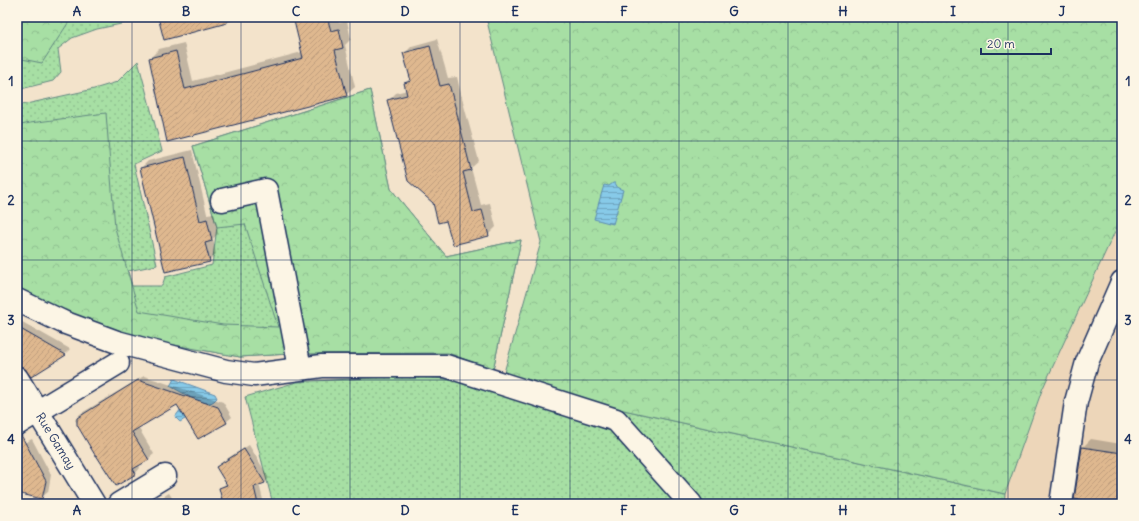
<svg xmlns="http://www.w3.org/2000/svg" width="1139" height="521" viewBox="0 0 1139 521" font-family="Delius,sans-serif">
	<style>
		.built { fill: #edd6b9 }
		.grass { fill: url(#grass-dots); stroke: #618781 }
		.forest { fill: url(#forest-crowns); stroke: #618781 }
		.water { fill: url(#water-rules); stroke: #5c8cb1 }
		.shadow { fill: #0003 }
		.building { fill: url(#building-hatch); stroke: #1b2f5e }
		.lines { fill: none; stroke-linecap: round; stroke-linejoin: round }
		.minor-casing { stroke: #1b2f5e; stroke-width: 25 }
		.minor { stroke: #fcf5e5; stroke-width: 22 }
		.grid { fill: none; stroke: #1b2f5e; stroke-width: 1; stroke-opacity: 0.55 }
		.labels { text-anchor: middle; stroke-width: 3; stroke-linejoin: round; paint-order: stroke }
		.street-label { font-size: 12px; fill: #1b2f5e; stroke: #fcf5e5 }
		.neatline { fill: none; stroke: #1b2f5e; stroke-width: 1.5 }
		.grid-label { font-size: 13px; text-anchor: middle; font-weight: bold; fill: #1b2f5e }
	</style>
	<defs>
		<pattern id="grass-dots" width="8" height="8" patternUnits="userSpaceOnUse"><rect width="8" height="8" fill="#a7dfa4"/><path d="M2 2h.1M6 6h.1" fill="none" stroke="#8fc090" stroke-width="1.8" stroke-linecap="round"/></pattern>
		<pattern id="forest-crowns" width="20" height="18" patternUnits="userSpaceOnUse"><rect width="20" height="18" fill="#a7dfa4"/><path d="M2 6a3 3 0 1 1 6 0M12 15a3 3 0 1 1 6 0" fill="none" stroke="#8fc090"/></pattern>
		<pattern id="water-rules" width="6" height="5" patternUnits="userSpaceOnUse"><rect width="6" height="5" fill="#87cae8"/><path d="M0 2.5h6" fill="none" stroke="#6ea4bf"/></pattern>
		<pattern id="building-hatch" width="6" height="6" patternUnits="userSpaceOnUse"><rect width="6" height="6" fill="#dfb88f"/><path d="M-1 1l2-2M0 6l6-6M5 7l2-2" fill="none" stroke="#bf9e7e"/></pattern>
	</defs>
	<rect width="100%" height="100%" fill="#f3e3cb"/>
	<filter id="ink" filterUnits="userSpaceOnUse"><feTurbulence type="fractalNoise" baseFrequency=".025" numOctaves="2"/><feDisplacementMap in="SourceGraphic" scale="8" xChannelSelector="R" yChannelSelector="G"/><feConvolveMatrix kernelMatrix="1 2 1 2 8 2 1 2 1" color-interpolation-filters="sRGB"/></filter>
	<g filter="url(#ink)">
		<path class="built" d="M1122,208v296h-118l1,-10 37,-104 75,-163z"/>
		<g class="grass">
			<path d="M17,17h124l-20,7 -24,5 -25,9 -14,11 3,23 -8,9 -36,9z"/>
			<path d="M138,61l24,90 -28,13 23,101 -29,6 4,15h30l3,-9 47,-12 5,-38 -24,-81 177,-56 21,99 55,67 75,-16 -28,130 -45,-17 -159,1 -49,3 -93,-17 -130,-50v-184l77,-17 23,-7z"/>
			<path d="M405,376l96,7 504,111 -1,10h-731l-28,-107 52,-15z"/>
		</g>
		<g class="forest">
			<path d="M17,17h55l-30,46 -25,-5z"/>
			<path d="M486,17h636v191l-5,19 -75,163 -37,104 -504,-111 40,-141z"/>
			<path d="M370,90l21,99 55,67 75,-16 -28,130 -45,-17 -159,1 -49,3 -93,-17 -64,-18 -66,-32v-164l13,-3 76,-10 9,115 24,83 84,14 55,2 -33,-103 -28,3 -24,-81z"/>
		</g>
		<g class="water">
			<path d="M613,183h2l3,5 5,2 -10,34 -19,-5 10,-34 5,1z"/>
			<path d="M174,379l41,15 2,4 -3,3 -34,21 -5,-5 15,-20 -20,-11z"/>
		</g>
		<g class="shadow">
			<path d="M160,17h86l-81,22z"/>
			<path d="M299,17h38l2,6 8,-2 4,18 -6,6 10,42 -9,8 -178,46 -18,-83 9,-9 25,-6 9,38 109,-29 -7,-31z"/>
			<path d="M437,39l11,39 9,-1 6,25 16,59 -8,7 10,37 9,-2 6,24 -8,8 -41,-16 -14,-17 -45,-101 8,-8 11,-3 -2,-7 6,-5 -7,-24 8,-8z"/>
			<path d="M192,150l15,64 7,-1 4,20 -5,6 3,15 -7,7 -68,-93 7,-7z"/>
			<path d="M17,319l53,30 -5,5 -34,21 -7,-9 -7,-3z"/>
			<path d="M1122,327v22l-4,-1z"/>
			<path d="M144,376l79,26 9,15 -6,5 -28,16 -21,-34 -39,23 16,27 -6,5 -9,6 1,3 -5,6 -39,-20 -21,-34 5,-6z"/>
			<path d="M32,439l19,36 -3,17 -6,5 -25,-5v-45z"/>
			<path d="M1091,439l30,5 1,-4v64h-11l-28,-57z"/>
			<path d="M249,445l20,33 -4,5 -6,1 5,20h-45v-2l4,-3 -3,-11 7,-5 -10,-16 5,-5z"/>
			<path d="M169,493l7,11h-24z"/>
		</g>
		<g class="building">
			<path d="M158,17h68l1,6 -63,17z"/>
			<path d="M308,17h19l4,14 8,-2 4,19 -8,2 12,46 -180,46 -18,-84 27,-7 9,38 118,-31 -9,-37z"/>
			<path d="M430,46l10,40 9,-2 7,26 15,60 -8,2 10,40 9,-2 7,26 -36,9 -7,-24 -8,2 -5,-20 -25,-22 -21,-81 20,-5 -3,-12 7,-2 -8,-28z"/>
			<path d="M185,157l15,64 7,-2 5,22 -7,2 5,19 -45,10 -25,-104z"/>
			<path d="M17,327l49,28 -35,22 -8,-10 -6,-1z"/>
			<path d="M138,380l80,27 9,16 -29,16 -21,-34 -45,27 17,28 -16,9 3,5 -20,12 -20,-31h-1l-18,-30v-7z"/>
			<path d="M21,435l25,46 -4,18 -25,-6v-57z"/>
			<path d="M1082,447l40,6v51h-18l-30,-5z"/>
			<path d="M244,449l21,34 -11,4 4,17h-35l-4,-16 8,-3 -11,-18z"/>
		</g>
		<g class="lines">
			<g class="minor-casing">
				<g id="minor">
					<path d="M222,200l44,-10 34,178"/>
					<path d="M17,300l46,22 54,20 109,29 28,4 68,-9h124l170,54 75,84"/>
					<path id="s1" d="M17,378l77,126"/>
					<path d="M17,424l101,-61"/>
					<path d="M119,504l46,-28"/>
					<path d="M1061,504l15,-102 11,-40 35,-80"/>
				</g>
			</g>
			<use href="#minor" class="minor"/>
		</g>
	</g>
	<path class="grid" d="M132,17v487M241,17v487M350,17v487M460,17v487M570,17v487M679,17v487M788,17v487M898,17v487M1008,17v487M17,141h1105M17,260h1105M17,380h1105"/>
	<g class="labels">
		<g class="street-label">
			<text dy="4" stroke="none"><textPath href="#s1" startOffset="74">Rue Gamay</textPath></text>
		</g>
	</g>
	<rect width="1139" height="521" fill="none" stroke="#fcf5e5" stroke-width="44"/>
	<path d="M981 48v6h70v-6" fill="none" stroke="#1b2f5e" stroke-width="2"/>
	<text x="987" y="48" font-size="12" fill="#1b2f5e" stroke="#fcf5e5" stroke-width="3" paint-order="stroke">20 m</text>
	<rect x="22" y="22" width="1095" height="477" class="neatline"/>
	<g class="grid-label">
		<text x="77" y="16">A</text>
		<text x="186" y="16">B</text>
		<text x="296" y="16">C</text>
		<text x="405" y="16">D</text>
		<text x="515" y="16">E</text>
		<text x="624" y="16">F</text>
		<text x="734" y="16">G</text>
		<text x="843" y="16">H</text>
		<text x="953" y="16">I</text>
		<text x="1062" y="16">J</text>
		<text x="11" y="86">1</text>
		<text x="1128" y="86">1</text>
		<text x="11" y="205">2</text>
		<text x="1128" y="205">2</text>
		<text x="11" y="325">3</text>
		<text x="1128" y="325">3</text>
		<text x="11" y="444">4</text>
		<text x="1128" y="444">4</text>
		<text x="77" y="515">A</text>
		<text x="186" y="515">B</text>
		<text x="296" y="515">C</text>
		<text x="405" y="515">D</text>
		<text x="515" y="515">E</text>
		<text x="624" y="515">F</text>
		<text x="734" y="515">G</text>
		<text x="843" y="515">H</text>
		<text x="953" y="515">I</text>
		<text x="1062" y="515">J</text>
	</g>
</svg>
